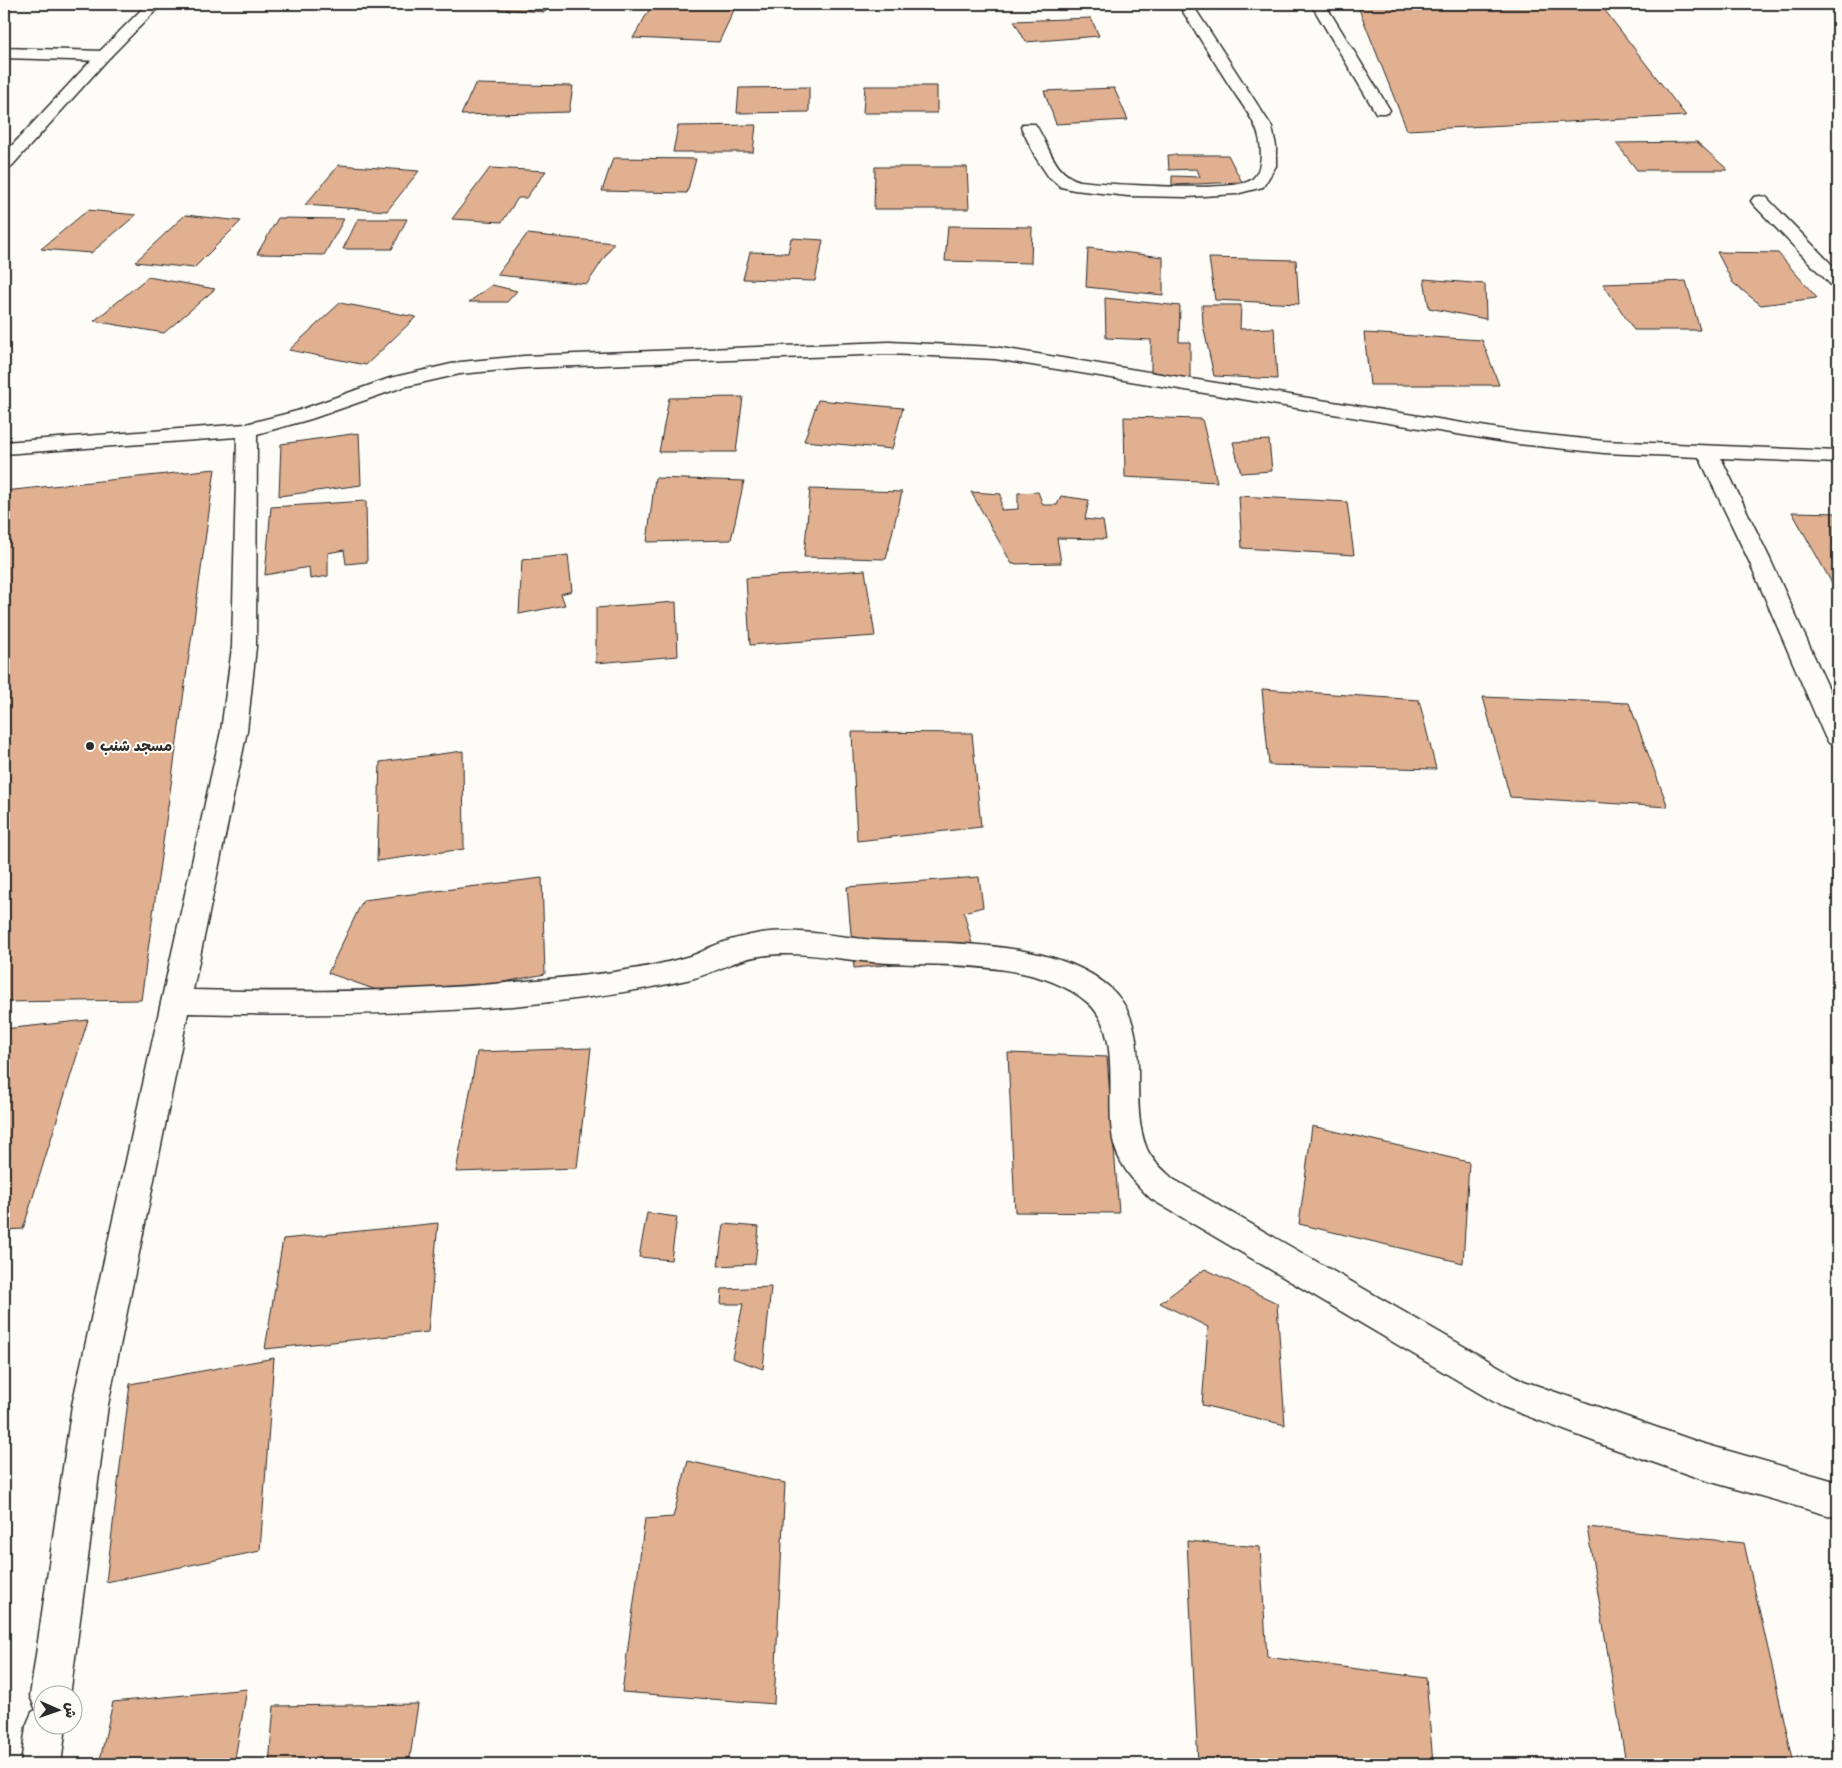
<svg xmlns="http://www.w3.org/2000/svg" width="1842" height="1768" viewBox="0 0 1842 1768" font-family="Sriracha,'Playpen Sans Arabic',sans-serif">
	<style>
		.building { fill: #e0b091; stroke: #2b2b2b }
		.lines { fill: none; stroke-linecap: round; stroke-linejoin: round }
		.street-casing { stroke: #2b2b2b; stroke-width: 3 }
		.secondary-casing { stroke: #2b2b2b; stroke-width: 3 }
		.street { fill: #fdfcf7; fill-rule: evenodd }
		.secondary { fill: #fdfcf7; fill-rule: evenodd }
		.poi-dot { fill: #2b2b2b; stroke: #fdfcf7; stroke-width: 2 }
		.labels { text-anchor: middle; stroke-width: 4; stroke-linejoin: round; paint-order: stroke }
		.poi-label { font-size: 15px; font-weight: bold; fill: #2b2b2b; stroke: #fdfcf7; text-anchor: start }
	</style>
	<rect width="100%" height="100%" fill="#fdfcf7"/>
	<filter id="ink" filterUnits="userSpaceOnUse"><feTurbulence type="fractalNoise" baseFrequency=".02" numOctaves="2"/><feDisplacementMap in="SourceGraphic" scale="10" xChannelSelector="R" yChannelSelector="G"/><feConvolveMatrix kernelMatrix="1 2 1 2 8 2 1 2 1" color-interpolation-filters="sRGB"/></filter>
	<g filter="url(#ink)">
		<g class="building">
			<path d="M475,4h76l-6,8 -73,-5z"/>
			<path d="M1357,4h243l86,112 -279,14z"/>
			<path d="M652,5l83,3 -16,34 -86,-4z"/>
			<path d="M1091,18l8,18 -73,6 -12,-21z"/>
			<path d="M475,84l98,2 -4,26 -108,3z"/>
			<path d="M865,86h72v27h-74z"/>
			<path d="M809,87v25l-72,1 2,-25z"/>
			<path d="M1114,88l14,32 -72,4 -12,-33z"/>
			<path d="M756,125l-3,27h-80l5,-26z"/>
			<path d="M1697,142l31,28h-91l-21,-27z"/>
			<path d="M1168,155h60l14,27 -70,3v-9l28,1 -3,-8 -28,1z"/>
			<path d="M613,158l83,1 -9,34 -85,-2z"/>
			<path d="M339,165l80,6 -32,40 -82,-6z"/>
			<path d="M875,167h92l2,42h-95z"/>
			<path d="M490,168l56,3 -20,27h-8l-16,24 -50,-3z"/>
			<path d="M88,210l48,5 -45,38 -50,-4z"/>
			<path d="M185,215l56,6 -47,47 -59,-6z"/>
			<path d="M278,218l66,1 -20,36 -67,-1z"/>
			<path d="M358,219h49l-15,30h-49z"/>
			<path d="M948,226l84,1 -1,36 -86,-2z"/>
			<path d="M527,234l87,9 -27,41 -90,-9z"/>
			<path d="M791,238l32,2 -8,41 -72,-2 7,-27 38,1z"/>
			<path d="M1088,248l75,9v38l-77,-8z"/>
			<path d="M1717,252l61,1 39,45 -56,7 -28,-22z"/>
			<path d="M1209,258l87,2 3,44 -84,-4z"/>
			<path d="M148,277l67,12 -51,44 -70,-12z"/>
			<path d="M1424,279l61,5 1,35 -57,-11z"/>
			<path d="M1686,281l14,49h-66l-31,-46z"/>
			<path d="M492,285l25,6 -10,11h-38z"/>
			<path d="M1105,298l75,8 -1,36h11v38l-39,-9v-31l-45,-2z"/>
			<path d="M340,303l76,14 -50,48 -77,-15z"/>
			<path d="M1202,305h39l-1,24 34,-1 3,51 -63,-3 -11,-51z"/>
			<path d="M1364,333l118,7 17,45h-129z"/>
			<path d="M743,397l-7,55h-77l10,-54z"/>
			<path d="M818,400l85,8 -11,41 -88,-8z"/>
			<path d="M1124,417l78,2 15,63 -92,-5z"/>
			<path d="M359,433l2,52 -82,11 2,-52z"/>
			<path d="M1269,440l3,31 -31,2 -8,-31z"/>
			<path d="M215,469l-74,531 -137,2v-511z"/>
			<path d="M655,478l89,3 -13,59 -84,2z"/>
			<path d="M810,489l92,3 -16,67 -82,-2z"/>
			<path d="M971,492l30,2v16l17,-1v-16l20,-1 5,13h14l4,-9 28,4 -4,19 18,2 3,18 -49,-1 4,25 -49,1z"/>
			<path d="M1239,496l108,6 7,53 -112,-7z"/>
			<path d="M366,501l1,61 -21,2 -2,-14 -16,3v23l-18,3 -1,-12 -44,8 6,-68z"/>
			<path d="M1792,512l46,1v81z"/>
			<path d="M568,555l4,36 -11,3 4,11 -46,9 3,-54z"/>
			<path d="M865,570l10,66 -125,9 -4,-67z"/>
			<path d="M676,602l2,54 -82,7v-55z"/>
			<path d="M1262,689l157,11 17,69 -167,-4z"/>
			<path d="M1483,697l146,6 39,104 -158,-10z"/>
			<path d="M852,732l120,1 9,94 -124,14z"/>
			<path d="M463,751l1,98 -87,12 3,-99z"/>
			<path d="M979,877l4,30 -19,5 11,44 -121,12 -7,-81z"/>
			<path d="M542,878l3,96 -137,27 -80,-28 35,-73z"/>
			<path d="M88,1020l-65,209 -19,1v-201z"/>
			<path d="M591,1048l-14,120 -121,4 21,-120z"/>
			<path d="M1008,1053l99,4 12,156 -104,-1z"/>
			<path d="M1312,1126l157,36 -6,101 -164,-39z"/>
			<path d="M647,1213l30,4 -6,43 -32,-3z"/>
			<path d="M438,1223l-10,109 -163,17 18,-110z"/>
			<path d="M724,1224l35,3 -4,37 -37,2z"/>
			<path d="M1205,1269l72,34 8,122 -83,-20 6,-78 -48,-24z"/>
			<path d="M771,1287l-8,82 -31,-11 11,-54h-22l1,-15z"/>
			<path d="M274,1358l-14,193 -154,31 24,-198z"/>
			<path d="M688,1461l97,22 -11,221 -152,-12 23,-173 28,-2z"/>
			<path d="M1587,1527l157,16 50,221h-168z"/>
			<path d="M1187,1541l73,6 7,110 159,21 7,86h-235z"/>
			<path d="M247,1689l-13,75h-135l14,-62z"/>
			<path d="M418,1704l-9,60h-140l5,-58z"/>
		</g>
		<g class="lines">
			<g class="street-casing">
				<g id="street">
					<path d="M1178,4h14l80,123 4,19v20l-13,21 -27,7 -49,3 -59,-1 -54,-6 -13,-3 -13,-11 -12,-18 -15,-31 2,-3h12c14,20 18,50 45,57 27,3 153,12 171,-1 14,-10 11,-40 4,-54 -6,-13 -16,-26 -24,-38 -18,-28 -35,-56 -53,-84z"/>
					<path d="M1311,4h14l65,106 -2,3h-12z"/>
					<path d="M4,48l99,3 8,5 -8,5 -99,-3z"/>
					<path d="M1760,196l6,1 72,74v15l-7,-1 -77,-80 -3,-4 3,-4z"/>
					<path d="M889,342l106,5 523,85 86,9 234,10v12l-117,-5 50,103 67,148v37l-9,-3 -4,-6 -76,-176 -50,-104 -95,-4 -86,-9 -523,-85 -106,-5 -365,14 -64,6 -57,13 -92,32 -54,15 -1,213 -9,84 -54,259c111,3 222,2 333,-9 54,-5 112,-9 164,-25 8,-2 14,-6 21,-9 16,-7 33,-11 50,-14 38,-5 76,4 114,7 68,4 179,-1 233,46 50,43 17,110 39,163 5,12 17,21 26,30l351,202 177,62 137,39v36l-137,-39 -95,-33 -105,-40 -350,-207c-15,-15 -29,-30 -36,-51 -13,-44 10,-114 -28,-146 -51,-44 -150,-35 -214,-40 -38,-3 -75,-12 -113,-6 -25,3 -45,17 -69,23 -55,13 -112,20 -168,26 -112,10 -223,11 -335,8l-80,392 -38,291h-28v30h24l-5,38h-40l5,-38 6,-14 4,-2 -6,-14 42,-291 149,-674 11,-84 5,-210 -233,17v-12l242,-18 51,-13 93,-33 70,-16 64,-6z"/>
				</g>
			</g>
			<g class="secondary-casing">
				<path id="secondary" d="M147,4h15l-54,55 -98,109 -6,1v-15l94,-101z"/>
			</g>
			<use href="#street" class="street"/>
			<use href="#secondary" class="secondary"/>
		</g>
	</g>
	<circle class="poi-dot" cx="90" cy="746" r="5"/>
	<g class="labels">
		<g class="poi-label">
			<text x="100" y="751">مسجد شنب</text>
		</g>
	</g>
	<rect width="1842" height="1768" fill="none" stroke="#fdfcf7" stroke-width="20"/>
	<rect x="10" y="10" width="1822" height="1748" fill="none" stroke="#2b2b2b" stroke-width="2" filter="url(#ink)"/>
	<g transform="translate(58 1710) rotate(92)"><circle r="24" fill="#fdfcf7" stroke="#a9a8a5"/>
	<path d="M0-4L9 19L0 12L-9 19Z" fill="#2b2b2b"/>
	<text y="-8" font-size="14" font-weight="bold" text-anchor="middle" fill="#2b2b2b">ش</text>
	</g>
</svg>
